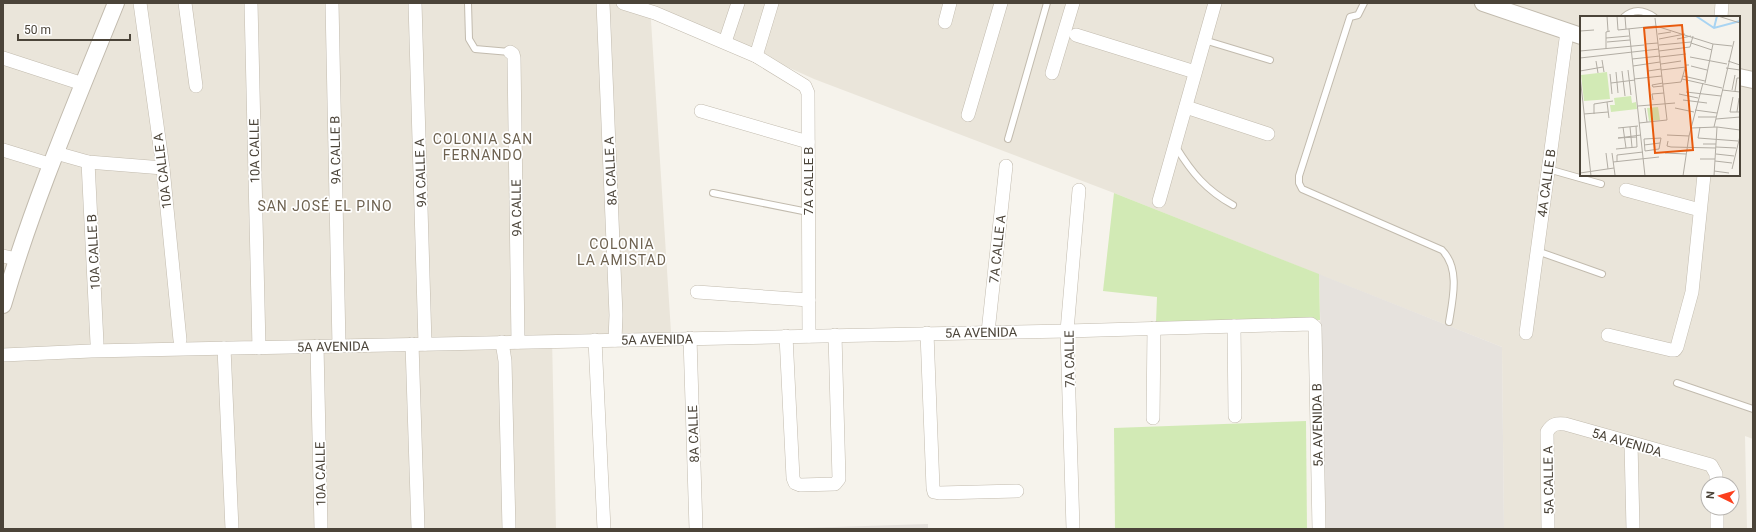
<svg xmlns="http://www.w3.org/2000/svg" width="1756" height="532" viewBox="0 0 1756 532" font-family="Roboto,sans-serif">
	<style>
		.residential { fill: #eae5da; fill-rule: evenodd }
		.industrial { fill: #e6e2dd }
		.green { fill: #d2eab5 }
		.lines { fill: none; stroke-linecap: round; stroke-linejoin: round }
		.service-casing { stroke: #c2bbae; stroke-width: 8 }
		.minor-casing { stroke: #c2bbae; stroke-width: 14 }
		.tertiary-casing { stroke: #c2bbae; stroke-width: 18 }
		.service { stroke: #fff; stroke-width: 6 }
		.minor { stroke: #fff; stroke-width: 13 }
		.tertiary { stroke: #fff; stroke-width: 16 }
		.labels { text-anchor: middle; stroke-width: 3.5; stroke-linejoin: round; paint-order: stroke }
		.street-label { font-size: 13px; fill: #4b4439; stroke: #fff }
		.neighbourhood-label { font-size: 14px; letter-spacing: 1px; fill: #6e6250; stroke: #fff }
		.inset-river { fill: none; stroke: #a9d4f2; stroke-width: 2 }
		.inset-road { fill: none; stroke: #b2ada4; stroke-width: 1 }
		.view { fill: #e8590c; fill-opacity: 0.15; stroke: #e8590c; stroke-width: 2 }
		.inset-edge { fill: none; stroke: #4b4439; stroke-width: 2 }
	</style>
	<rect width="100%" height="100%" fill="#f6f3ec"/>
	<path class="residential" d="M3,3h1750v436l-8,-3 2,93h-243l-2,-182 -388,-154 -300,-114 -164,-74 21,327 -119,5 4,192h-553zM1581,17h158v158h-158zM1708,484h24v24h-24z"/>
	<g class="industrial">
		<path d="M1319,274l183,73 2,182h-178z"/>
		<path d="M928,524v5h-157z"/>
	</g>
	<g class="green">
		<path d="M1114,193l205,81 1,46 -164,2 1,-25 -54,-6z"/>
		<path d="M1306,421l1,108h-192l-1,-101z"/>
	</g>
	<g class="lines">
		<g class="service-casing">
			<g id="service">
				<path d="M468,3l1,36 6,10 35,3"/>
				<path d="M1364,3l-6,12 -8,2 -51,159v7l3,6 140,61c18,18 11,48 7,72"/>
				<path d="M1624,17c10,-9 20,-7 30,0"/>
				<path d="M1204,40l66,20"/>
				<path d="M1008,139l39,-136"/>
				<path d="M1176,147c16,26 30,43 57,58"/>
				<path d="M1548,169l53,15"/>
				<path d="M713,193l95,19"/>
				<path d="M1537,251l65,23"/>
				<path d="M1677,383l76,26"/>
			</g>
		</g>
		<g class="minor-casing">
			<g id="minor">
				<path d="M140,3l23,165 17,172"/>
				<path d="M185,3l11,83"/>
				<path d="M251,3l8,345"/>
				<path d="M332,3l7,343"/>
				<path d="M415,3l10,341"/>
				<path d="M603,3l13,312 -1,25"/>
				<path d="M623,3l32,10 101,43 49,30 3,7 1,243"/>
				<path d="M1721,17l1,-14"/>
				<path d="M945,22l5,-19"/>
				<path d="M1076,35l119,37"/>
				<path d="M725,42l13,-39"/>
				<path d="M510,52l3,2 1,4 4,284"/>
				<path d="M756,56l16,-53"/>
				<path d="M3,58l80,26"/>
				<path d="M1052,73l21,-70"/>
				<path d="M1186,107l82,27"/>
				<path d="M701,111l107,31"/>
				<path d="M968,115l33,-112"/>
				<path d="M3,150l49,15"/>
				<path d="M56,153l32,9 75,6"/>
				<path d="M88,162l9,181"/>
				<path d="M1626,190l74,20"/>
				<path d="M1159,201l56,-198"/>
				<path d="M3,256l13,3"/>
				<path d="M697,292l112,8"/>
				<path d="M1234,326l1,90"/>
				<path d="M988,332l18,-166"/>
				<path d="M927,333l6,155 1,4 5,1 78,-2"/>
				<path d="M1526,333l41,-301"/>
				<path d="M1608,335l63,15h4l2,-3 15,-55 12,-117"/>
				<path d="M786,336l7,142 2,5 5,2 35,-1 4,-5 -4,-144"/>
				<path d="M690,338l6,191"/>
				<path d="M595,340l9,189"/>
				<path d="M502,342l3,19 4,168"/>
				<path d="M412,344l6,185"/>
				<path d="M317,346l4,183"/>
				<path d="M224,348l8,181"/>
				<path d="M3,355l88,-4 976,-20 244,-7 4,3 4,202"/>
				<path d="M1153,418l1,-90"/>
				<path d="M1631,443l2,86"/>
				<path d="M1717,508v21"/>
				<path d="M1073,529l-6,-198 12,-141"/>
				<path d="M1548,529l-1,-97c5,-8 9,-9 18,-8l146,41 5,9v10"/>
			</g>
		</g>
		<g class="tertiary-casing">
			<g id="tertiary">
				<path d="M1483,3l98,33"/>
				<path d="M1739,77l14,3"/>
				<path d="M3,305c30,-103 73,-203 113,-302"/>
			</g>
		</g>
		<use href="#service" class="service"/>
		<use href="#minor" class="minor"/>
		<use href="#tertiary" class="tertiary"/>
	</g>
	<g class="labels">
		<g class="street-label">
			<text transform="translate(335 150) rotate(-91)" y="5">9A CALLE B</text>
			<text transform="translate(254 151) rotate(-91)" y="5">10A CALLE</text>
			<text transform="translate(162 171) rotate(-97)" y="5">10A CALLE A</text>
			<text transform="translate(610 171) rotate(-93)" y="5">8A CALLE A</text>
			<text transform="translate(420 173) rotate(-92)" y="5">9A CALLE A</text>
			<text transform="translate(808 181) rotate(-90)" y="5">7A CALLE B</text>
			<text transform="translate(1546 183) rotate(-82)" y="5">4A CALLE B</text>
			<text transform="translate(516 208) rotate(-91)" y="5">9A CALLE</text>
			<text transform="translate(997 249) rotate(-84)" y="5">7A CALLE A</text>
			<text transform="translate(93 252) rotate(-93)" y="5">10A CALLE B</text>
			<text transform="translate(981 332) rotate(-1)" y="5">5A AVENIDA</text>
			<text transform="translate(657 339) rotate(-1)" y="5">5A AVENIDA</text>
			<text transform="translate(333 346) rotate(-1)" y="5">5A AVENIDA</text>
			<text transform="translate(1069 359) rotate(-91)" y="5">7A CALLE</text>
			<text transform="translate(1317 425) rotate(-91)" y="5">5A AVENIDA B</text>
			<text transform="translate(693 434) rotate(-92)" y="5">8A CALLE</text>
			<text transform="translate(1627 442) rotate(16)" y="5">5A AVENIDA</text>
			<text transform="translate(320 474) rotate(-91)" y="5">10A CALLE</text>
			<text transform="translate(1548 480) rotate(-91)" y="5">5A CALLE A</text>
		</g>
		<g class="neighbourhood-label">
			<text x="483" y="144">COLONIA SAN<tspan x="483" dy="16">FERNANDO</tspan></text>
			<text x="325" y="211">SAN JOSÉ EL PINO</text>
			<text x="622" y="249">COLONIA<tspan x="622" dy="16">LA AMISTAD</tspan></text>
		</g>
	</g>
	<g transform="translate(1580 16)">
		<rect width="160" height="160" fill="#f6f3ec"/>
		<path d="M27,56l3,27 -26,2 -3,-26zM51,80l1,7 4,-1 1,7 -26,3 -1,-7h5l-1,-7zM78,91l2,13 -11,1 -2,-13z" fill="#d2eab5"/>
		<path class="inset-river" d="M116,0l18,12 26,-7M134,12l3,-12"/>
		<path class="inset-road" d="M27,0l1,15M37,0l1,14 38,-4 57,18 19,2M138,0l22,7M45,1l1,12M49,13l16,147M0,15l14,-1M78,18l13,-2M26,22l23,-2M79,23l26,-5M97,23l14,-3M27,26l23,-2M111,27l21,7M65,28l13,-1M79,29l32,-3M26,33v-17l4,-1M0,35l64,-6M79,35l31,-4 3,-11M80,41l26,-3M110,41l37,7M0,42l79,-9M52,43l28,-3M22,44l2,12M16,45l2,12M148,45l12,4M81,48l20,-3M53,50l27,-4M111,50l16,4M146,52l14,2M48,54l3,25M81,54l25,-3M0,55l23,-4M42,55l3,25M68,55l13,-2M36,56l2,21M30,58l2,20M0,60l11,100M103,60l22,5M54,63l28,-3M102,63l40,9M31,67l24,-3M83,67l-11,2 1,2 10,-1M125,67l8,-39M83,68l18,-2 5,-17h3M142,74l18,2M152,74l3,-15M155,75l2,-13h3M106,76l35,4M99,78l19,4M153,81l-3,15h10M73,84l-1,-6 12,-1M103,84l24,3M27,86l2,16M58,90l37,-3M65,92l2,14M95,92l19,4M115,94l22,3M157,96l2,-14M4,98l24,-2M14,98v-10l19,-3M118,101h18M136,103l24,-2M59,107l28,-3 -12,-102M43,111l3,21M50,111l2,20M120,111l-2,11 40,3M134,111l20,-86M38,112l20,-2M111,112l26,-1 23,3M87,119l22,1M38,122l23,-3M38,122l19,-1M81,122l-2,11 -14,2 -1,-12zM88,125l-1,5 4,1 45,1M123,128h13M64,129l16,-2M136,131l20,1M36,133l21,-2 -1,-21M26,137l2,16M32,137l3,22M85,137l21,1M136,138l18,2M120,143h15M135,145l17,2M33,146l46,-5M37,146v-7l26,-3M152,153l8,-33M134,155l15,2M0,157l34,-5M103,160l6,-40 14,-53M134,160l3,-49"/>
		<path class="view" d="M102,9l11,125 -38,3 -11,-125z"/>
		<rect width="160" height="160" class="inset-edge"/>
	</g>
	<rect width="1756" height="532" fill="none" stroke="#4b4439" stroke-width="8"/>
	<g transform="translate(1720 496) rotate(275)"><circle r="19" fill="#ffffff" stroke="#b7b4b0"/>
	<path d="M0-3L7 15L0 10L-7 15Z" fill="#fc3f1d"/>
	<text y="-6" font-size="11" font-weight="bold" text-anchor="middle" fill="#4b4439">N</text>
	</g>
	<path d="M18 34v6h112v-6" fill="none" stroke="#4b4439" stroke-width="2"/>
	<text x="24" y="34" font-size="12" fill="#4b4439" stroke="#ffffff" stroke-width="3" paint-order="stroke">50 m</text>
</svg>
